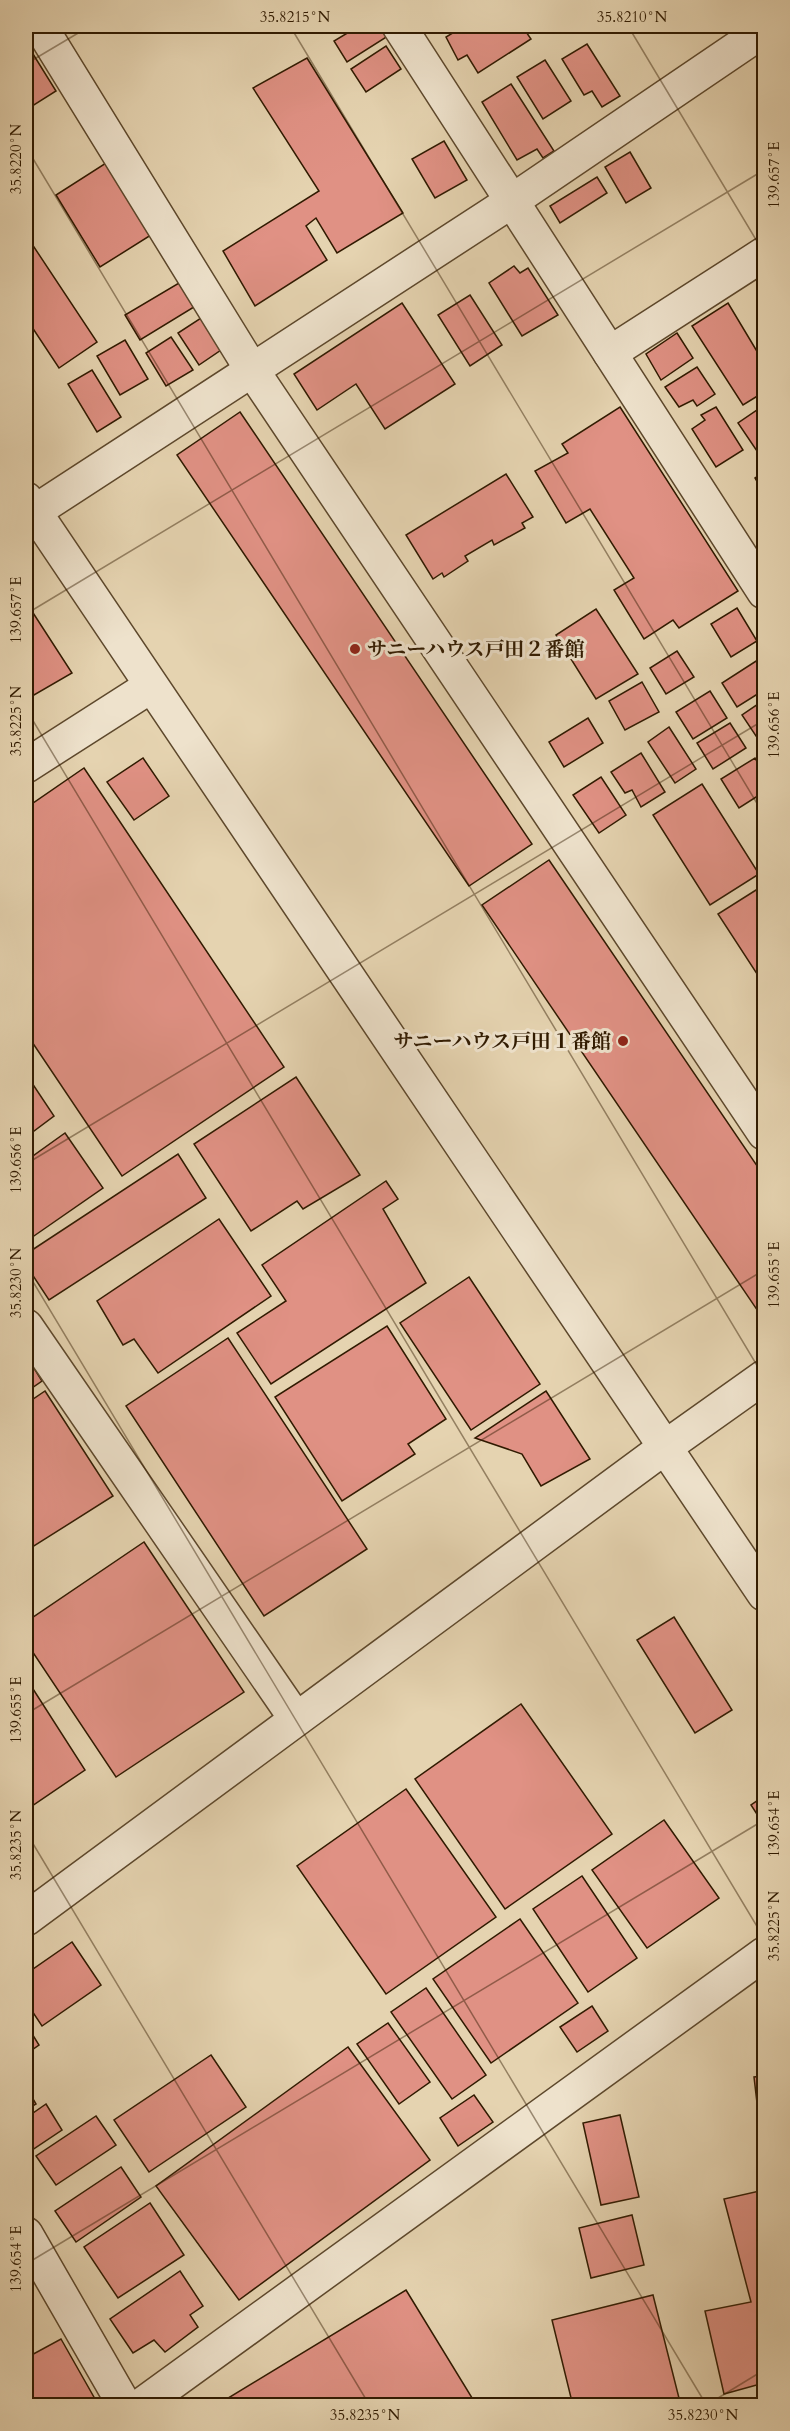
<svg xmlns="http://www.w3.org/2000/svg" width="790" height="2431" viewBox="0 0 790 2431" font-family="Cardo,'Noto Serif JP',serif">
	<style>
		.building { fill: #e09184; stroke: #301a00; stroke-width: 1.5 }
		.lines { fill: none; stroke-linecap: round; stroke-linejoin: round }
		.minor-casing { stroke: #5d482c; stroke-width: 36 }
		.minor { stroke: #eee2cc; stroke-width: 33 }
		.ticks { fill: none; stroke: #301a00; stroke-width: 1.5; stroke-opacity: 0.45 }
		.poi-dot { fill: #8f2418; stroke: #eee2cc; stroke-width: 2 }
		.labels { text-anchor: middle; stroke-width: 6; stroke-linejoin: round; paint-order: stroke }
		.poi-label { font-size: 20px; font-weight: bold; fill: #301a00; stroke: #eee2cc; text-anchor: start }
		.neatline { fill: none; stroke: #301a00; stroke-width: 2 }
		.ticks-label { font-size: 15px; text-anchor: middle; fill: #301a00 }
	</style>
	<rect width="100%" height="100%" fill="#e5d3b0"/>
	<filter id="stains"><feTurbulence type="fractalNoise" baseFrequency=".00333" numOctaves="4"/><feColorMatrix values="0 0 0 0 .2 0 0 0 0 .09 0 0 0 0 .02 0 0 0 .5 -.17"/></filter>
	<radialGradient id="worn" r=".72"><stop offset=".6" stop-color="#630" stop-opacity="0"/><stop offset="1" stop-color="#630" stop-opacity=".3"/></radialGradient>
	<g class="building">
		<path d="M359,26h24l5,10 -41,26 -13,-21z"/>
		<path d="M464,26h58l9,13 -53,34 -11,-18 -9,5 -12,-23z"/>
		<path d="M587,44l33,52 -18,11 -10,-16 -8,4 -22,-36z"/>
		<path d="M386,46l15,23 -35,23 -15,-23z"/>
		<path d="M33,54l23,37 -30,19v-52z"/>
		<path d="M307,58l96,155 -66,40 -21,-35 -10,8 21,34 -72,46 -32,-55 96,-60 -66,-103z"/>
		<path d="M545,60l26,41 -28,18 -26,-42z"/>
		<path d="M511,84l43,67 -11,7 -6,-9 -20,11 -35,-58z"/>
		<path d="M444,141l23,39 -32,18 -23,-39z"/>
		<path d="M630,152l21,36 -25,15 -21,-36z"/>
		<path d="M106,163l45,72 -51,32 -44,-72z"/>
		<path d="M597,177l10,16 -47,30 -10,-17z"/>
		<path d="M26,235l71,107 -38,26 -33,-50z"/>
		<path d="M514,266l6,7 8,-5 30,47 -36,21 -33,-53z"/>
		<path d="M179,283l15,24 -54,33 -15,-25z"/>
		<path d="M470,295l32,50 -32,21 -32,-51z"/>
		<path d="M402,303l53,81 -70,45 -29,-45 -39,26 -23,-36z"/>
		<path d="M728,303l36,60v29l-21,13 -51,-79z"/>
		<path d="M201,318l20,32 -22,15 -21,-32z"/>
		<path d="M677,333l16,25 -32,22 -15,-26z"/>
		<path d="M171,337l22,33 -27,16 -20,-33z"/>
		<path d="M125,340l23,39 -28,16 -23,-39z"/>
		<path d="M697,367l18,27 -18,12 -4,-6 -14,7 -14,-20z"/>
		<path d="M92,370l29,47 -24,15 -29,-48z"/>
		<path d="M763,406l1,49 -3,2 -23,-34z"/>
		<path d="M620,407l118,184 -59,37 -6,-8 -29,19 -30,-49 20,-12 -44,-69 -24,14 -31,-52 33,-18 -6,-9z"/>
		<path d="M716,407l27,43 -27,17 -24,-38 13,-9 -4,-5z"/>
		<path d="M240,412l292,432 -63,42 -292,-431z"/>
		<path d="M764,472v31l-5,-9 4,-2 -8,-14z"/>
		<path d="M506,474l27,43 -11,6 3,5 -31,17 -2,-5 -27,16 3,5 -24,16 -2,-4 -9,6 -27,-44z"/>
		<path d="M26,602l46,71 -38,22 -8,-12z"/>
		<path d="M737,608l20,33 -26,16 -20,-33z"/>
		<path d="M596,609l42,65 -42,25 -40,-64z"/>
		<path d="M677,651l17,26 -28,17 -16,-26z"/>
		<path d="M764,656v34l-27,17 -15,-24z"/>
		<path d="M642,682l17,30 -34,18 -16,-29z"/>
		<path d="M710,691l17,27 -34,21 -17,-27z"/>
		<path d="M764,700v30l-8,6 -14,-21z"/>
		<path d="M588,718l15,25 -39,24 -15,-25z"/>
		<path d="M730,723l16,25 -33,21 -16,-26z"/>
		<path d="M669,727l27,42 -21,14 -27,-41z"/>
		<path d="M641,753l24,39 -24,15 -9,-17 -7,3 -14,-21z"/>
		<path d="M143,758l26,38 -35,24 -27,-38z"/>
		<path d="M755,758l9,16v18l-25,16 -18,-29z"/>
		<path d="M84,768l200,299 -162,109 -96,-143v-225z"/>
		<path d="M601,777l25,38 -27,18 -26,-38z"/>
		<path d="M702,784l57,90 -49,31 -57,-90z"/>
		<path d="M549,860l215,316v144l-282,-415z"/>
		<path d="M764,885v88l-5,4 -41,-63z"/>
		<path d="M26,1074l28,42 -28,21z"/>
		<path d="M296,1077l64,98 -57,34 -6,-8 -46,30 -57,-87z"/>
		<path d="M65,1133l38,55 -72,50 -5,-9v-68z"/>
		<path d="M178,1154l28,44 -157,102 -23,-35v-11z"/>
		<path d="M386,1181l12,18 -15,10 43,74 -155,101 -34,-51 49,-32 -24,-36z"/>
		<path d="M219,1219l52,77 -113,77 -24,-34 -11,6 -26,-44z"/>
		<path d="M469,1277l71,107 -69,46 -71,-107z"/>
		<path d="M387,1326l59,93 -38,25 7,10 -73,47 -67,-104z"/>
		<path d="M228,1338l139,211 -103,67 -138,-210z"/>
		<path d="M26,1355l16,26 -16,11z"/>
		<path d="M45,1391l68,105 -87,55v-147z"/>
		<path d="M546,1391l44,68 -49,27 -19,-32 -47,-16z"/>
		<path d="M144,1542l100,150 -128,85 -90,-135v-20z"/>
		<path d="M674,1617l58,93 -37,23 -58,-93z"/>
		<path d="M26,1678l59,92 -59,40z"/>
		<path d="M521,1704l91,130 -107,75 -90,-130z"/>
		<path d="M406,1789l90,128 -110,77 -89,-128z"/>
		<path d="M764,1796v29l-13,-20z"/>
		<path d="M664,1820l55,78 -72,50 -55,-78z"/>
		<path d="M582,1876l55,82 -49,34 -55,-83z"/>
		<path d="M520,1919l58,84 -87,60 -58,-84z"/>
		<path d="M72,1942l29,43 -59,41 -16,-24v-28z"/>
		<path d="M426,1988l60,87 -34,24 -61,-87z"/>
		<path d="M592,2006l16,25 -31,21 -17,-25z"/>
		<path d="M388,2023l42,59 -31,22 -42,-60z"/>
		<path d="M26,2024l13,21 -13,9z"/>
		<path d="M348,2047l82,113 -191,140 -83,-114z"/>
		<path d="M211,2055l35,52 -97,65 -35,-52z"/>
		<path d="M764,2076v52l-4,1 -6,-52z"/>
		<path d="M26,2087l10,17 -10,6z"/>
		<path d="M474,2095l19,27 -35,24 -18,-28z"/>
		<path d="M46,2104l16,26 -36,24v-36z"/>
		<path d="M620,2115l19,82 -38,8 -18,-82z"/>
		<path d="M96,2116l20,29 -60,40 -20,-29z"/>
		<path d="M121,2167l20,30 -65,45 -21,-31z"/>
		<path d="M764,2190v193l-40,11 -19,-83 46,-9 -27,-103z"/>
		<path d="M150,2203l34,52 -66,43 -34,-51z"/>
		<path d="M632,2215l12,50 -53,13 -12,-50z"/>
		<path d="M180,2271l23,35 -13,9 8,12 -33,25 -11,-12 -21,13 -23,-34z"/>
		<path d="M406,2290l71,116h-262z"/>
		<path d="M653,2295l28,111h-108l-21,-86z"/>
		<path d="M61,2339l38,67h-73v-48z"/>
	</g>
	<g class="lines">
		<g class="minor-casing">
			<g id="minor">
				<path d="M40,26l212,344 512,763"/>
				<path d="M399,26l365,566"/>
				<path d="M610,353l154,-99"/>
				<path d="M26,499l738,1095"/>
				<path d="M34,512l478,-311 252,-171"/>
				<path d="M26,766l125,-80"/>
				<path d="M26,1326l270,393"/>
				<path d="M26,1919l638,-471 100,-71"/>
				<path d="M26,2234l99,172"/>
				<path d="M140,2406l624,-452"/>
			</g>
		</g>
		<use href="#minor" class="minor"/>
	</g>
	<path class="ticks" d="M290,26l474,789M628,26l136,227M26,64l64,-38M26,147l738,1230M26,614l738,-444M26,709l738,1229M26,1164l738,-444M26,1270l681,1136M26,1714l738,-444M26,1832l344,574M26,2264l738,-444M26,2394l6,12M705,2406l59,-36"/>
	<g class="poi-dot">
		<circle cx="355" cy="649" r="6"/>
		<circle cx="623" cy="1041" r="6"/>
	</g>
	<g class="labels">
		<g class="poi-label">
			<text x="367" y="656">サニーハウス戸田２番館</text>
			<text x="611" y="1048" text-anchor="end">サニーハウス戸田１番館</text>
		</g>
	</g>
	<rect width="790" height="2431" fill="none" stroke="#e5d3b0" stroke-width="66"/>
	<rect x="33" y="33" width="724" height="2365" class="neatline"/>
	<g class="ticks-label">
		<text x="295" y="22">35.8215°N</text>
		<text x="632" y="22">35.8210°N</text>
		<text transform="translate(16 159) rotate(-90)" y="5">35.8220°N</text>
		<text transform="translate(774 175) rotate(-90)" y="5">139.657°E</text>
		<text transform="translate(16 610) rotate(-90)" y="5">139.657°E</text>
		<text transform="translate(16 721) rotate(-90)" y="5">35.8225°N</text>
		<text transform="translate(774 725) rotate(-90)" y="5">139.656°E</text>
		<text transform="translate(16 1160) rotate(-90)" y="5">139.656°E</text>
		<text transform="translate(774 1275) rotate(-90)" y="5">139.655°E</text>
		<text transform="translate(16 1283) rotate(-90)" y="5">35.8230°N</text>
		<text transform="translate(16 1710) rotate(-90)" y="5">139.655°E</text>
		<text transform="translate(774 1824) rotate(-90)" y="5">139.654°E</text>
		<text transform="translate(16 1845) rotate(-90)" y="5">35.8235°N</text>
		<text transform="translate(774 1926) rotate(-90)" y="5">35.8225°N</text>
		<text transform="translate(16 2259) rotate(-90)" y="5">139.654°E</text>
		<text x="365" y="2420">35.8235°N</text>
		<text x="703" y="2420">35.8230°N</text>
	</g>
	<rect width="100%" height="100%" filter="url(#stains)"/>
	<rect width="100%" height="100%" fill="url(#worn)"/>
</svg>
